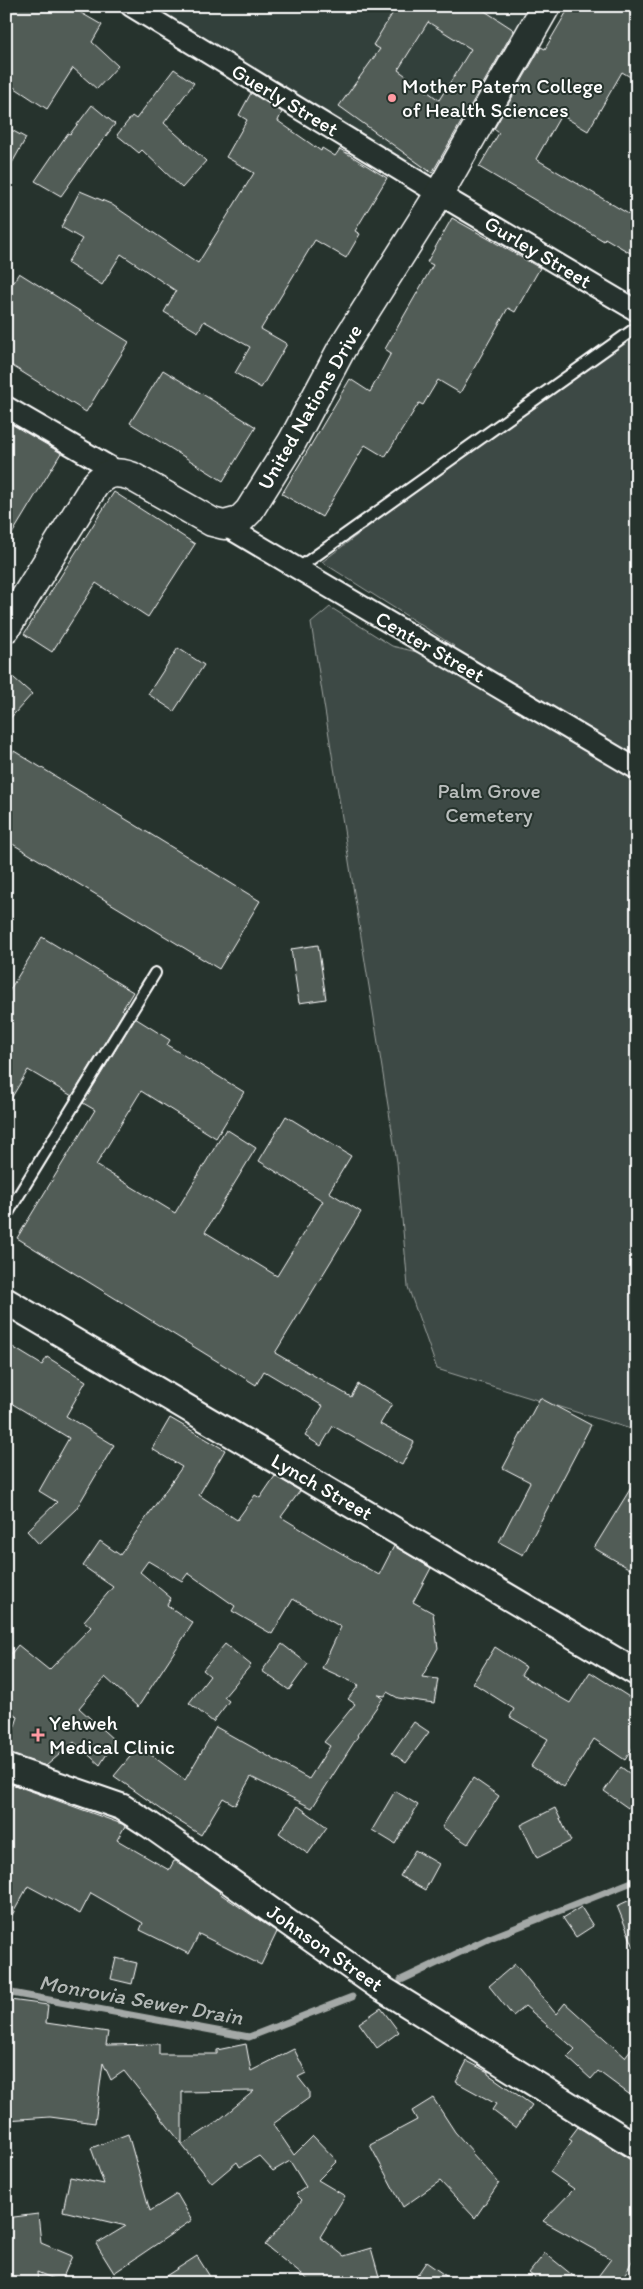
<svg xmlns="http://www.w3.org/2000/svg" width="643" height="2289" viewBox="0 0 643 2289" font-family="Itim,sans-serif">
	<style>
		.built { fill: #333f3a }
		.green { fill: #3e4944; stroke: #9ea4a2 }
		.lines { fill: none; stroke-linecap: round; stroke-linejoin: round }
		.stream { stroke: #a4a9a7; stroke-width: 7 }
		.building { fill: #515c57; stroke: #fff; fill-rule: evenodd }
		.service-casing { stroke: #fff; stroke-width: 14 }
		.minor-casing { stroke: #fff; stroke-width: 24 }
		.tertiary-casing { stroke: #fff; stroke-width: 29 }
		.secondary-casing { stroke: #fff; stroke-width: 31 }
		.service { stroke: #26332d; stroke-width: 10 }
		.minor { stroke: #26332d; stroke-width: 20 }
		.tertiary { stroke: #26332d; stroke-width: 25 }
		.secondary { stroke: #26332d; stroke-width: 28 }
		.poi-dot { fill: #ff9aa2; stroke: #26332d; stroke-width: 2 }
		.labels { text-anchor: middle; stroke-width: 4; stroke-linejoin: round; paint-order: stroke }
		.poi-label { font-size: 21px; fill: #fff; stroke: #26332d; text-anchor: start }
		.street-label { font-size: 21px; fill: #fff; stroke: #26332d }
		.park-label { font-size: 21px; fill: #bbbfbe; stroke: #26332d }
		.water-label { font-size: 22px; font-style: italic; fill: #b3b8b6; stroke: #26332d }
	</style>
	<rect width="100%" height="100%" fill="#26332d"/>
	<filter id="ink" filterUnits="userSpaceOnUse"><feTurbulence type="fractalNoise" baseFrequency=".02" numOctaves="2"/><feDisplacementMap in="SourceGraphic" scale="10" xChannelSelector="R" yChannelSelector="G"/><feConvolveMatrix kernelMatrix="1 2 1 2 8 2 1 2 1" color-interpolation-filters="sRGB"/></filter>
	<g filter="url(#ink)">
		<path class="built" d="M143,6h404l-108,183z"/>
		<path class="green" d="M622,333l15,9v1089l-200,-62 -29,-82 -11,-125 -86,-539 19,-16 62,39 54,13 8,-13 -132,-84z"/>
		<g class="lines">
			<g class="stream">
				<path d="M401,1980l89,-42 147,-58"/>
				<path d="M6,1992l243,45 103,-40"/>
			</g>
		</g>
		<g class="building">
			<path d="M6,6h63l33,19 -10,17 26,24 -21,23 -24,-21 -26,41 -41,-27z"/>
			<path d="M397,6h80l37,24 -82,143 -93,-67 41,-57 -7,-4zM428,22l43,27 -32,51 -41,-30z"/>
			<path d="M570,6h67v75l-15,-9 -34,59 -27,-16 -25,44 101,60v38l-32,-19 -1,3 -125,-74 20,-34 -5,-4 47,-82 4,2z"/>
			<path d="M174,69l20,14 -30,40 42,38 -24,27 -40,-38 -3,3 -22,-18 15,-19 4,3z"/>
			<path d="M251,93l31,19 -4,9 43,30 1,-3 13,8 5,-7 47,29 -32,53 5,3 -14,24 -31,-18 -54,89 26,15 -26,44 -26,-15 15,-26 -46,-26 -6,11 -34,-20 12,-21 -55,-37 -19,31 -35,-22 15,-24 -21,-12 19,-36 31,13 87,59 56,-90 -28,-16 21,-37 -8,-5z"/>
			<path d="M92,105l23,19 -19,25 -1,-1 -34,48 -26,-15 33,-48 2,1z"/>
			<path d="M6,127l20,11 -20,36z"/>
			<path d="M452,218l88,50 -25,44 -7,-4 -48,85 -22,-13 -15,25 -4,-2 -34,54 -20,-12 -43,72 -40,-23 68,-115 20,13 21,-39 -6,-4 48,-84 -6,-3z"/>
			<path d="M19,273l110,69 -43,70 -80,-50v-69z"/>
			<path d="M163,370l93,57 -33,54 -93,-58z"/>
			<path d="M6,421l55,32 -55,91z"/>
			<path d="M114,492l81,52 -47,73 -52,-34 -44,69 -28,-18z"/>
			<path d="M178,648l26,17 -30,46 -26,-17z"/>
			<path d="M6,671l26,23 -26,29z"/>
			<path d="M14,751l246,150 -41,68 -213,-129v-76z"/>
			<path d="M42,937l91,55 -11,18 2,1 -52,85 -44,-26 -22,37v-111z"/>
			<path d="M318,945l8,54 -27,4 -8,-54z"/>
			<path d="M135,1018l35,22 -3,5 77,47 -28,46 -75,-47 -45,74 79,48 51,-84 30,19 -51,84 72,44 46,-75 -64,-40 27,-45 65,40 -22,36 32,20 -86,141 76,44 7,-13 34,20 -12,20 34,18 -12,23 -69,-39 -12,20 -16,-10 18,-30 -59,-35 -8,14 -239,-147 78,-128 -12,-7z"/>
			<path d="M6,1343l36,22 5,-8 39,24 -20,35 48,29 -38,64 -37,35 -12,-13 30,-29 -18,-11 30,-53 -63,-38z"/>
			<path d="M540,1398l51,27 -68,130 -24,-13 31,-60 -27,-14z"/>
			<path d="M170,1418l55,32 -26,45 38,25 18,-25 5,3 15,-22 25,15 -19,26 41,25 57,33 15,-29 37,22 -18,34 20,11 5,35 -16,29 16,2 -4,24 -36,-5 -11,-6 -2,4 -7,-1 5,3 -26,37 1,1 -46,72 -61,-31 -16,28 -12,-7 -22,37 -32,-20 -55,-39 25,-30 46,34 31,-53 93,52 21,-33 -6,-4 31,-38 -7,-5 11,-14 -37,-17 19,-41 -48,-28 -21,35 -40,-23 3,-5 -47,-33 -6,8 -34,-20 -8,11 31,26 -4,7 26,18 -55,84 -33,-30 -26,31 36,33 -15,24 -26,-23 -28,24 -40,-13 12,-36 -12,-10v-47l12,-15 31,25 42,-43 -7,-6 29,-34 -30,-21 17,-25 20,14 62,-88 -30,-18z"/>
			<path d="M637,1478v95l-43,-25z"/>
			<path d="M225,1644l26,21 -27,32 5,4 -16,21 -24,-19 21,-27 -7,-6z"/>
			<path d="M282,1644l26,20 -19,26 -27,-19z"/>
			<path d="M495,1647l31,20 -5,8 49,28 20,-31 47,30v39l-12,19 -31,-21 -30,48 -33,-21 17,-27 -38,-22 4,-8 -41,-26z"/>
			<path d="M414,1722l15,10 -23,31 -14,-10z"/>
			<path d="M621,1767l16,12v17l-9,12 -24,-17z"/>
			<path d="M473,1778l26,18 -31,48 -26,-17z"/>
			<path d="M6,1782l116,42 3,2 -8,14 52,30 5,-9h2l44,31 -1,1 58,39 -16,33 -62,-31 -10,20 -49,-24 3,-7 -52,-30 -11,21 -52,-28 -22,40v-45l6,-11 -6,-4z"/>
			<path d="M395,1791l23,14 -23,39 -23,-14z"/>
			<path d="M298,1806l29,21 -19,27 -29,-21z"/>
			<path d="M555,1808l16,33 -34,17 -16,-33z"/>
			<path d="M415,1850l24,14 -14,26 -25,-14z"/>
			<path d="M632,1899l5,11 -1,42 -19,-46z"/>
			<path d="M581,1907l12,19 -17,11 -13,-19z"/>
			<path d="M116,1958l21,5 -5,21 -21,-5z"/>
			<path d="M515,1964l41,50 9,-11 60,54 12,-16v59l-39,-29 -7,8 -24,-22 8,-8 -50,-43 -12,10 -24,-30z"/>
			<path d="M10,2000l38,5 -2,18 62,9 -2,13 53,-1v10h58v-4l29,-6 5,27 43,-22 12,24 -8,4 11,14v7l-36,26 21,31 19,-19 24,25 -19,19 27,16 -25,41 24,19 27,-8 9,32 -10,3h-58l-47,-38 37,-45 -6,-6 10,-7 -16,-26 -17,10 -14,-15 -19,11 -3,-5 -25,21 -30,-38 32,-21 40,-33 -72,1v52l-58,-73 -13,9 -8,-17 -8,60 -45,-6 -44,3v-88z"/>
			<path d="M381,2008l18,24 -22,16 -18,-25z"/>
			<path d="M467,2061l21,11v2l44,31 -16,23 -24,-18 4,-6 -40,-22z"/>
			<path d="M433,2098l22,34 18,20 -1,1 27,30 -24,35 -35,-37 -37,26 -33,-62 47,-25 -5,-9z"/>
			<path d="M578,2127l51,32 8,2v91l-17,31h-27l18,-24 -68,-38 31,-32 -24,-17 22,-31 -3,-2z"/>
			<path d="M128,2134l22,77 27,-17 15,26 -78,53 -18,-29 30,-18 -63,-15 7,-34 34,7 -13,-36z"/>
			<path d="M38,2214l3,29 31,13 -11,26 -24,-10 1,11h-32v-65z"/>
			<path d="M545,2253l37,30h-41l-12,-10z"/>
			<path d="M197,2256l17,27h-59z"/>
			<path d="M426,2262l30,21h-44z"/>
		</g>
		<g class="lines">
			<g class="service-casing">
				<g id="service">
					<path d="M297,569l340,-242"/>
					<path d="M6,1216l149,-243"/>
				</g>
			</g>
			<g class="minor-casing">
				<g id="minor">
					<path d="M131,6l308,188 198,117"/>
					<path d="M6,407l114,66"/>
					<path d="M224,525l413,244"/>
				</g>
			</g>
			<g class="tertiary-casing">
				<g id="tertiary">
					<path d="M6,1301l631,372"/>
					<path d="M6,1767l116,40 28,18 228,161 259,161"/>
				</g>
			</g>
			<g class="secondary-casing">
				<path id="secondary" d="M6,628l88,-142c11,-14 21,-15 37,-10l81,46 12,3 15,-4 10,-10 43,-69 50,-94 97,-154 107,-188"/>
			</g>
			<use href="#service" class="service"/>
			<use href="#minor" class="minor"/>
			<use href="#tertiary" class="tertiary"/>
			<use href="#secondary" class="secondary"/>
		</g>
	</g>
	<g class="poi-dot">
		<circle cx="392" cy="98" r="5"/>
		<path d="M35.5 1727.5h5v5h5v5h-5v5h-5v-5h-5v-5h5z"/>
	</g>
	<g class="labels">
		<g class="poi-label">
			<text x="402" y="93">Mother Patern College<tspan x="402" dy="24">of Health Sciences</tspan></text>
			<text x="49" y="1730">Yehweh<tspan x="49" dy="24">Medical Clinic</tspan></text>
		</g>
		<g class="street-label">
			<text transform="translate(285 100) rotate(31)" y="7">Guerly Street</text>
			<text transform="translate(538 252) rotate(31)" y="7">Gurley Street</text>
			<text transform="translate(310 407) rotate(-60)" y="7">United Nations Drive</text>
			<text transform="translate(430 647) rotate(30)" y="7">Center Street</text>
			<text transform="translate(322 1487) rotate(30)" y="7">Lynch Street</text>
			<text transform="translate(325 1948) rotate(35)" y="7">Johnson Street</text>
		</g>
		<g class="park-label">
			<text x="489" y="798">Palm Grove<tspan x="489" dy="24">Cemetery</tspan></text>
		</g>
		<g class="water-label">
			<text transform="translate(141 1999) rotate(10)" y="8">Monrovia Sewer Drain</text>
		</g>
	</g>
	<rect width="643" height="2289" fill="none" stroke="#26332d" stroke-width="25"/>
	<rect x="12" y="12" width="618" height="2264" fill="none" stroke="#fff" stroke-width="2" filter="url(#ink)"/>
</svg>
